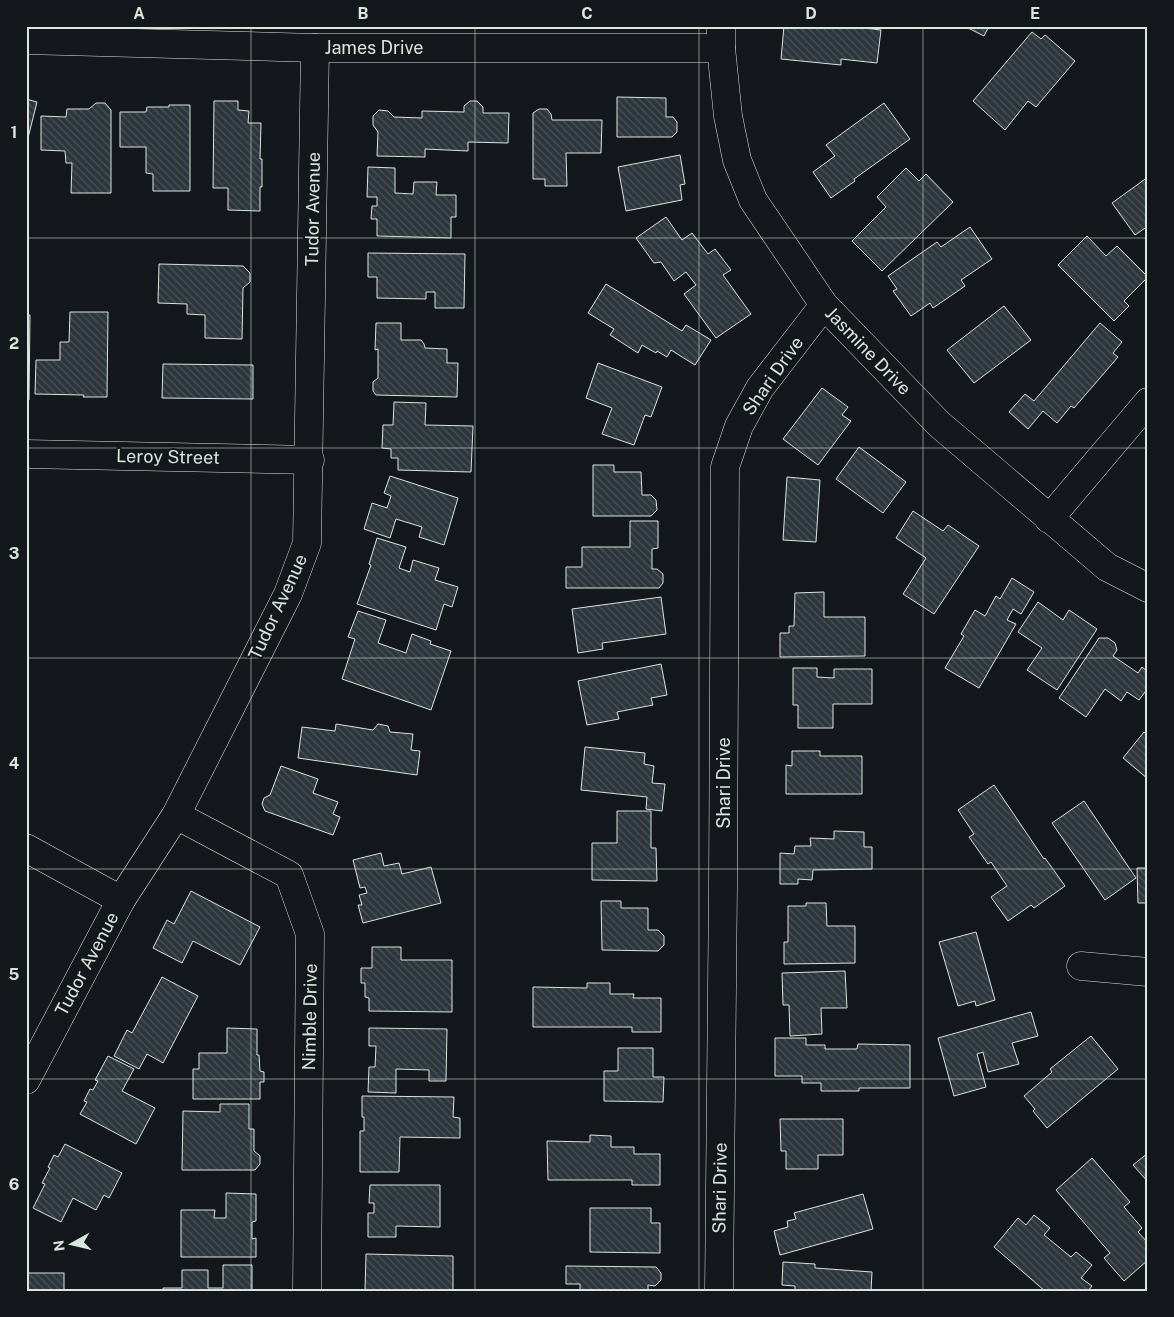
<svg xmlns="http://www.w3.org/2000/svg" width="1174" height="1317" viewBox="0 0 1174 1317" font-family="'Public Sans',sans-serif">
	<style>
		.building { fill: url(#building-back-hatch); stroke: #d8e6dc }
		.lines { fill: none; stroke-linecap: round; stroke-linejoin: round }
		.minor-casing { stroke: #d8e6dc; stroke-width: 29 }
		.minor { stroke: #14181c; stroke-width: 28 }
		.grid { fill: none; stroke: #d8e6dc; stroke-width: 1; stroke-opacity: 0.55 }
		.labels { text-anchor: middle; stroke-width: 4; stroke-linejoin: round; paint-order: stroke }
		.street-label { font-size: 18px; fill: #d8e6dc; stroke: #14181c }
		.neatline { fill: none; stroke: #d8e6dc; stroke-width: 2 }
		.grid-label { font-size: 16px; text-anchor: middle; font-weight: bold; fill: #d8e6dc }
	</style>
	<defs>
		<pattern id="building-back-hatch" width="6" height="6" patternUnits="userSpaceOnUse" patternTransform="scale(1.25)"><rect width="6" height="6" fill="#2c363c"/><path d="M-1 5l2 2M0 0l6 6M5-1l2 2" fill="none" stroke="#4a5358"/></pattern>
	</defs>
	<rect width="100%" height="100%" fill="#14181c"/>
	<g class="building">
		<path d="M784,26h65l32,4 -4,33 -36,-4v6l-60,-6z"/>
		<path d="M964,26h25l-5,10z"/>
		<path d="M1032,32l9,7 4,-4 30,26 -39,46 -8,-6 -23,29 -32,-29z"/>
		<path d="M617,97l49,1v19h7l4,5v10l-5,5h-55z"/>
		<path d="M26,99l11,3 -10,40h-1z"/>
		<path d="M214,101h24v9l11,1 -1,12h13l-1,36h2v28h-2v24l-32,-1v-22h-15z"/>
		<path d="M470,101h7l6,6v6h26l-1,30 -40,-1v9l-43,-2v8l-48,-1 1,-24 -5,-7v-9l6,-6 9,1 6,6 28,1v-7l42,1v-6z"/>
		<path d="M96,103h9l6,7v83h-40l1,-30h-6l-1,-12 -24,-1v-34l25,1 1,-8h22z"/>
		<path d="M884,103l26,36 -56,40 1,2 -24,17 -18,-26 22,-16 -9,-11z"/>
		<path d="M169,105h21v86h-37v-17l-7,-1v-26h-26v-35h26l1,-5h22z"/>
		<path d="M539,109h8l4,5 1,6h50l-1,33h-35l1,33h-22v-7h-12v-66z"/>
		<path d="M680,155l5,29 -5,1 2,15 -56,11 -8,-44z"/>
		<path d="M368,167l27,1v25l18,1 1,-12h23l-1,13h20v22h-5v21l-74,-2v-17h-6l1,-13h5v-9h-10z"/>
		<path d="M906,168l13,13 7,-7 27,28 -71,69 -30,-30 34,-34 -9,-10z"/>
		<path d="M1148,177v49l-13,9 -23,-32z"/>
		<path d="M666,217l16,23 10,-7 16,21 7,-5 16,21 -8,5 28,39 -35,24 -32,-44 12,-9 -10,-13 -12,9 -13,-19 -7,1 -18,-25z"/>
		<path d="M970,227l22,32 -31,21 4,6 -32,22 -3,-5 -19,13 -18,-25 4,-2 -9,-13 49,-34 4,5z"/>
		<path d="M1087,236l19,20 11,-10 31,31 -24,24 5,5 -15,15 -56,-56z"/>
		<path d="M368,253l97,1 -1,54h-29v-16h-9v7l-49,-1v-21h-9z"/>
		<path d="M159,264l84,2 7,7v9l-7,6 -1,51 -37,-1v-23l-18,-1v-10l-29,-1z"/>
		<path d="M606,284l76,47 4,-6 25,15 -16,25 -24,-15 -4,7 -10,-6 -1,2 -14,-8 -4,8 -28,-18 4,-6 -26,-16z"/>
		<path d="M1004,306l27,34 -57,43 -27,-33z"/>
		<path d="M70,312h38l-1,85h-24l1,-2 -49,-1 1,-34h24v-18h9z"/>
		<path d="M26,315h4l-1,85h-3z"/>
		<path d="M376,323h25v17h20l3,4 1,4 22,1v14h11l-1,34 -81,-2 -3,-4v-9l5,-4v-29l-3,1z"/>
		<path d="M1100,323l22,19 -9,11 5,4 -44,51 -3,-2 -14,17 -14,-12 -15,18 -19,-17 16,-18 9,7z"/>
		<path d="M598,363l64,24 -11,30 -6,-2 -11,30 -32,-11 10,-26 -26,-10z"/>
		<path d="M163,364l90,1v34l-91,-1z"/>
		<path d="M822,388l26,19 -6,8 9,6 -33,44 -35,-26z"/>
		<path d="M394,402l32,1 -1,22 48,1 -2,46 -73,-2v-12h-7v-9l-9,-1 1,-23h10z"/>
		<path d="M859,447l47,35 -23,31 -47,-34z"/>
		<path d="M593,465h21v7h27l1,23h9l5,5 1,10 -6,6h-58z"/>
		<path d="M390,476l68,22 -14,47 -25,-8 3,-10 -26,-8 -6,19 -26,-9 8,-26 15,5 4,-12 -7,-3z"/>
		<path d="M787,477l33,3 -4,62 -33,-2z"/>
		<path d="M913,511l30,20 5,-6 31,21 -45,68 -31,-20 23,-36 -30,-20z"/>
		<path d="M630,521h28v27l-6,1v20h5l6,5v9l-4,5h-93v-21h16v-20h48z"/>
		<path d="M377,538l29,9 -7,21 11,4 3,-12 26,8 -4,12 23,7 -6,20 -8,-3 -8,26 -79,-26 14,-39 -2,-1z"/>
		<path d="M1012,578l22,14 -13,22 -8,-5 -6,11 9,4 -37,64 -34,-20 19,-32 -3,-2 14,-24 10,6 11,-20 4,3z"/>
		<path d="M824,592v25h41v39l-85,1v-24h9v-7h5l1,-33z"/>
		<path d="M661,597l5,37 -64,9 1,6 -25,4 -6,-44z"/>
		<path d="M1038,602l25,18 6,-10 28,19 -40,61 -30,-20 15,-22 -24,-16z"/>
		<path d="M358,611l28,9 -8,23 28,10 6,-19 19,7 -1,3 21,7 -20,59 -89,-31 13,-40 -7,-2z"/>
		<path d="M1099,638h9l7,5 2,7 -4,6 25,17 4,-6 6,5v16l-9,12 -12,-8 -6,9 -16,-12 -19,28 -27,-19z"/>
		<path d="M661,664l6,31 -16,3 2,7 -36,7 2,7 -32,6 -9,-44z"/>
		<path d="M793,668h24v9l17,1v-9h38v35h-39v24h-35v-23h-5z"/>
		<path d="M336,724l37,6 5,-6 10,2 2,6 23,2 -2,16 9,1 -3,24 -119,-17 4,-31 33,4z"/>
		<path d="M1144,732l4,3v44l-25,-21z"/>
		<path d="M585,747l60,6 -1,11 10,2 -2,17 13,1 -3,27 -16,-2 1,-12 -66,-7z"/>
		<path d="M792,751h28v5h42v38h-76v-29l6,1z"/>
		<path d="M281,766l37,13 -5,14 25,9 -5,12 7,3 -7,18 -68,-24 -3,-7 2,-6 6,-3z"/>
		<path d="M994,785l50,74 1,-1 20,28 -31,22 -3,-3 -23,16 -17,-24 16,-11 -16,-24 -3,2 -19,-27 5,-3 -16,-24z"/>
		<path d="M1084,801l52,77 -31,22 -53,-77z"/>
		<path d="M617,811h34v37h5l1,33 -65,-1v-37h25z"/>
		<path d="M834,831l30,1v15h8v22l-59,1 -1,10 -14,-1v5h-18v-31l14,1 1,-8h16l-1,-8 24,1z"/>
		<path d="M381,853l3,13 15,-3 3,11 29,-7 10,36 -78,20 -5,-18h4l-3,-10 8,-2 -2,-6 -5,1 -7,-28z"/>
		<path d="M1137,868h11v35h-10z"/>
		<path d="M191,891l69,36 -20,38 -47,-24 -11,22 -29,-15 14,-28 7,4z"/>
		<path d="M601,901h20v7h27v22h10l6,6v9l-6,6 -56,-1z"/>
		<path d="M806,903h20l1,23h28v37l-71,1v-22h4v-36h18z"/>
		<path d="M976,932l19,68 -19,6 -1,-5 -17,5 -19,-64z"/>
		<path d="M372,947h29v13h51v52l-83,-1v-13l-4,-1v-14h-4v-15h11z"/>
		<path d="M845,971l2,37h-26l1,26 -32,2 -1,-31h-6l-1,-32z"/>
		<path d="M162,977l36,19 -35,67 -16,-9 -8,15 -25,-13 13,-26 5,3z"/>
		<path d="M587,983h23v11h24l-1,4h28v34h-29v-5h-99v-40l54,1z"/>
		<path d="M1031,1012l7,24 -26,7 7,21 -31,8 -5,-20 -6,2 9,33 -32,9 -16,-58z"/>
		<path d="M227,1028l30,1v26h2l1,16 4,1v10h-4v17h-67v-30h6v-16h28z"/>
		<path d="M369,1028l78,1 -1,52h-17v-11l-33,-1v24l-28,-1 1,-25h6l1,-21h-7z"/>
		<path d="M1091,1036l27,33 -71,59 -14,-17 2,-2 -11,-13 28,-24 -2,-3z"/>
		<path d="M775,1038h31v7h19v4h32l1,-5 52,1v43h-51v3h-38v-8h-19v-7h-27z"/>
		<path d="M618,1048h35v29h11l-1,25 -59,-1v-30h14z"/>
		<path d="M108,1056l26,13 -12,22 33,17 -19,36 -56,-30 7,-12 -3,-1 6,-12 3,1 5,-9 -3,-1z"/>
		<path d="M362,1096l92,1 -1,20 7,1v20l-60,-1 -1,35h-39v-41h4v-14h-2z"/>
		<path d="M220,1104h29v25h5v22l6,5v8l-5,6h-73l1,-59 37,1z"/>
		<path d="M780,1119h63v36h-25v14h-32v-18h-5z"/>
		<path d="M590,1135l21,1v11h23v7h26v31h-28v-5h-84l-1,-39 43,1z"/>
		<path d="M65,1144l57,29 -13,25 -5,-3 -8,15 -23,-12 -12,24 -28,-14 12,-24 -3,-1 8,-15 -2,-1 6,-12 4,2z"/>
		<path d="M1148,1153v29l-15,-17z"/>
		<path d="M1092,1158l38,44 -6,5 18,21 -4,4 10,11v17l-24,21 -20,-23 6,-5 -54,-63z"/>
		<path d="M370,1185h70v42l-44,-1v11h-28v-24h6v-10h-5z"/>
		<path d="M226,1193l30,1v27l-4,1v17l4,-1v19h-75v-47h34l-1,8h12z"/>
		<path d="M863,1194l10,35 -93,26 -6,-24 14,-4 -1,-6 9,-2 -2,-6z"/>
		<path d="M590,1208h61v15h9v30l-70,-1z"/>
		<path d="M1034,1215l16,13 -6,7 27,22 5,-5 16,13 -11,13 11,8 -4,5h-43l-51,-44 24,-29 8,7z"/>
		<path d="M366,1254l87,2v35h-88z"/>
		<path d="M783,1262l32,2v4l57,4 -1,19h-76v-5l-13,-1z"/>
		<path d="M223,1265h29v26h-89v-3h19v-18h26v18h15z"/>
		<path d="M566,1266l90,1 5,6v7l-6,6 -7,-1v6h-68v-7h-14z"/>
		<rect x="26" y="1273" width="38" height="18"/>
	</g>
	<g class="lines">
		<g class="minor-casing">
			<g id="minor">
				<path d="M721,26v22l7,68 9,44 16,40 71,105 115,119 168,143 41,21"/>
				<path d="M26,40l289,8h406"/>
				<path d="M26,454l284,6"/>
				<path d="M1049,519l99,-117"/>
				<path d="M176,815l113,60 21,59 -3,357"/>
				<path d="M26,848l95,52"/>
				<path d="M1081,966l67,6"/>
				<path d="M26,1080l95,-180 55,-85 112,-221 19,-51 8,-495"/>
				<path d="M719,1291l4,-405 2,-419 14,-41 21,-38 64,-83"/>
			</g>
		</g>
		<use href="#minor" class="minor"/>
	</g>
	<path class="grid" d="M251,26v1265M475,26v1265M699,26v1265M923,26v1265M26,238h1122M26,448h1122M26,658h1122M26,869h1122M26,1079h1122"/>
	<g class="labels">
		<g class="street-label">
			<text x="374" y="54">James Drive</text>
			<text transform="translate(313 209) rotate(-89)" y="6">Tudor Avenue</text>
			<text transform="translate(868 351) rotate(46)" y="6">Jasmine Drive</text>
			<text transform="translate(773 376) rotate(-55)" y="6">Shari Drive</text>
			<text transform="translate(168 457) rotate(1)" y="6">Leroy Street</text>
			<text transform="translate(278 607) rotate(-65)" y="6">Tudor Avenue</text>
			<text transform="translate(724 783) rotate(-90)" y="6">Shari Drive</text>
			<text transform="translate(87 964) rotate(-62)" y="6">Tudor Avenue</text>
			<text transform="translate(310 1017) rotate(-89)" y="6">Nimble Drive</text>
			<text transform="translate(720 1188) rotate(-89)" y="6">Shari Drive</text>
		</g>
	</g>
	<rect width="1174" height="1317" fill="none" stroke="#14181c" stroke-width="55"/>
	<g transform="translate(72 1244) rotate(262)" stroke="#14181c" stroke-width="4" paint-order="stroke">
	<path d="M0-4L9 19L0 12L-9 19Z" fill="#d8e6dc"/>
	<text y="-8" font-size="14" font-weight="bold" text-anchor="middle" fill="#d8e6dc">N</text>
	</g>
	<rect x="28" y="28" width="1118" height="1262" class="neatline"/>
	<g class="grid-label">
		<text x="139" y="19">A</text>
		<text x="363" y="19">B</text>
		<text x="587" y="19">C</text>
		<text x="811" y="19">D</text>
		<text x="1035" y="19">E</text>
		<text x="14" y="138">1</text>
		<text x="14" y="349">2</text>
		<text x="14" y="559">3</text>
		<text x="14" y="769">4</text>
		<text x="14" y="980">5</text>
		<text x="14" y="1190">6</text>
	</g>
</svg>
